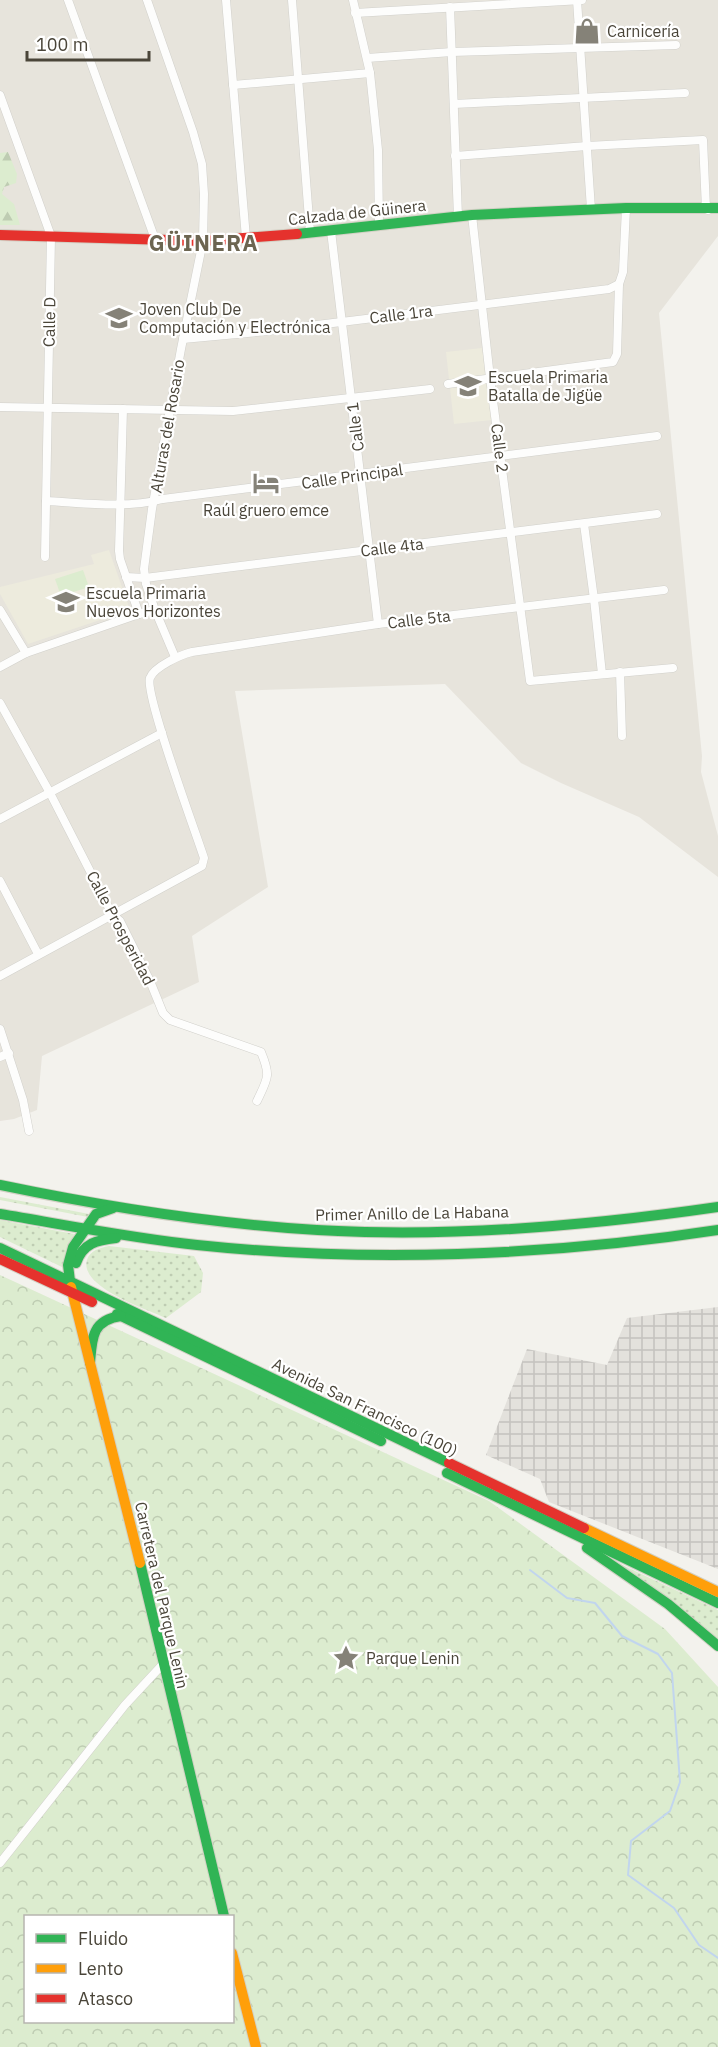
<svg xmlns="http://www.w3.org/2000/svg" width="718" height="2047" viewBox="0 0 718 2047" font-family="'IBM Plex Sans',sans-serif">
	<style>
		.residential { fill: #e7e4dc }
		.industrial { fill: url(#industrial-grid) }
		.education { fill: #edebdd }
		.grass { fill: url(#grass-dots) }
		.forest { fill: url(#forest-firs) }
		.park { fill: url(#park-crowns); fill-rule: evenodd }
		.pitch { fill: #dceccf }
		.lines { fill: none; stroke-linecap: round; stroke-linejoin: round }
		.stream { stroke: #c1d5ee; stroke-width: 2 }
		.street-casing { stroke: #d1d0cb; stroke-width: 9 }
		.fast-casing { stroke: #d2d0c4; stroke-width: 12 }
		.slow-casing { stroke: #d2d0c4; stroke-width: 12 }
		.jam-casing { stroke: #d2d0c4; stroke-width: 12 }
		.street { stroke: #fdfdfc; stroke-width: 8 }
		.fast { stroke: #30b455; stroke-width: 10 }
		.slow { stroke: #ff9f0a; stroke-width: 10 }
		.jam { stroke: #e5322d; stroke-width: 10 }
		.labels { text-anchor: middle; stroke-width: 4.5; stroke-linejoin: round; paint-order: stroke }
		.poi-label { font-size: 16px; fill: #4a4539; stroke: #fff; text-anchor: start }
		.street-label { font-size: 16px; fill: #4a4539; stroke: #fff }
		.district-label { font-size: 22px; font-weight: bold; letter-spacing: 1.5px; fill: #6c6551; stroke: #fff }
	</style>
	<defs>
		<pattern id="industrial-grid" width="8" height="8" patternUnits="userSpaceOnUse" patternTransform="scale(1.5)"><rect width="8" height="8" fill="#e3e1dc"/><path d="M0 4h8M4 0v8" fill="none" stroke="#c4c2be"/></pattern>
		<pattern id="grass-dots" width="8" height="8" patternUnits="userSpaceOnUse" patternTransform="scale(1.5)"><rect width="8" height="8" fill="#dceccf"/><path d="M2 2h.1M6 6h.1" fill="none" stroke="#beccb2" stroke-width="1.8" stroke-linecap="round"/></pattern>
		<pattern id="forest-firs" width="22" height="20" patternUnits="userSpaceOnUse" patternTransform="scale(1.5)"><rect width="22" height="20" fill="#dceccf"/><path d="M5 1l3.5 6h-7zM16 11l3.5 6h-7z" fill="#beccb2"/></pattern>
		<pattern id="park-crowns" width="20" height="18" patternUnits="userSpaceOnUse" patternTransform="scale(1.5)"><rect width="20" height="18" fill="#dceccf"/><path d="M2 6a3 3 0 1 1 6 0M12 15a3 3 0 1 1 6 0" fill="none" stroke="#beccb2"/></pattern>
	</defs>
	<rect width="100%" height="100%" fill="#f3f2ed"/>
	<path class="residential" d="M0,0h718v236l-59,77 43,443 -1,16 17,64v41l-79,-60 -78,-34 -40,-20 -76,-79 -210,7 33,196 -76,49 7,46 -157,74 -5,54 -23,9 -14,2z"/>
	<path class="industrial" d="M718,1307v262l-169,-67 -9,-23 -54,-24 41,-106 80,16 20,-47z"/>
	<g class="education">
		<path d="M482,348l10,72 -38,4 -8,-72z"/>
		<path d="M109,550l21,60 -102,34 -28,-50v-7l94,-23 -3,-9z"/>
	</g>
	<g class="grass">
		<path d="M0,1197l89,17 -1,3 -88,-17z"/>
		<path d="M0,1220l74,14 -10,34 -64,-31z"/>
		<path d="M109,1246l85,10 9,17 -2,19 -35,26c-20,-9 -87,-31 -79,-58 3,-10 13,-12 22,-14z"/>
		<path d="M603,1556l115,54v32z"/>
	</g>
	<path class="forest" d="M8,152l9,22 -1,9 -12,4 -2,7 12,10 6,21h-20v-72z"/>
	<path class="park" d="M0,1275l489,226 176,128 53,58v360h-718zM26,1916h206v106h-206z"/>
	<path class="pitch" d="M83,570l6,17 -28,9 -6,-17z"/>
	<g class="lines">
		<path class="stream" d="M530,1570l37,28 28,5 27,33 36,18 14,19 8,109 -10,29 -39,30 -3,34 46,33 25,37 19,13"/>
		<g class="street-casing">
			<g id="street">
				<path d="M68,0l87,239"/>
				<path d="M147,0l46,132 9,32 2,30 -1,47 -22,108 -29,160 -8,60 2,15 9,26 20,47"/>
				<path d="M226,0l20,238"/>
				<path d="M292,0l18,232"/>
				<path d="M353,0l17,73 8,77 1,75"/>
				<path d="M577,0l14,209"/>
				<path d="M450,7l8,210"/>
				<path d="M355,13l227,-13"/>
				<path d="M367,58l85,-6 224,-7"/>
				<path d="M233,85l137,-12"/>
				<path d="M0,95l51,141 -6,321"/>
				<path d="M454,104l231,-11"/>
				<path d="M455,156l132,-10 116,-6 3,69 2,1"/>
				<path d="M472,215l18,163 40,303 143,-13"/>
				<path d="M331,231l47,393"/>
				<path d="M183,339l85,-8 341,-42 10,-5"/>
				<path d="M448,384l165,-22 4,-8 2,-70 4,-12 3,-64"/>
				<path d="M0,407l233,4 197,-22"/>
				<path d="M123,409l-4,142 1,8 19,55"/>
				<path d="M46,501c39,2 79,8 117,-2l494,-63"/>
				<path d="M584,524l10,75 8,75"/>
				<path d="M126,577l19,1 512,-64"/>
				<path d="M0,610l26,43"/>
				<path d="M0,667l26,-14 113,-39 16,-4"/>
				<path d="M620,672l2,64"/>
				<path d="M0,703l50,90 62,121 8,7 30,60 13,32 7,7 91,32c10,24 7,26 -4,49"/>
				<path d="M0,819l162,-86"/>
				<path d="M0,881l38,73"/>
				<path d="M0,976l202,-110 2,-8c-8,-25 -60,-165 -54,-180 4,-11 30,-23 42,-26l186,-28 286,-34"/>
				<path d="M0,1029l23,71 6,31"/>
				<path d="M0,1057l9,-4"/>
				<path d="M0,1863l125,-158 38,-41"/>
			</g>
		</g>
		<g class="fast-casing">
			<g id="fast">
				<path d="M297,234l175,-19 154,-7h92"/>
				<path d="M0,1185c120,25 242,44 365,47 118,3 236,-8 353,-25"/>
				<path d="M0,1214c66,11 131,24 197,31 170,18 352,11 521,-15"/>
				<path d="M0,1248l449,215"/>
				<path d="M76,1263c7,-20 21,-23 40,-25"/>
				<path d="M70,1281l-2,-16 5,-18 23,-33 17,-6"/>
				<path d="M117,1314l264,127"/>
				<path d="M90,1363c2,-25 2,-43 31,-47"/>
				<path d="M447,1473l271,130"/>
				<path d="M587,1548l81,56 50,42"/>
				<path d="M140,1563l84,353"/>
			</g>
		</g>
		<g class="slow-casing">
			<g id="slow">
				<path d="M71,1287l69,276"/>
				<path d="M584,1528l134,64"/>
				<path d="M232,1953l24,94"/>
			</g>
		</g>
		<g class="jam-casing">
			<g id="jam">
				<path d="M0,235l203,6 94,-7"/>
				<path d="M0,1259l92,43"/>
				<path d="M449,1463l135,65"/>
			</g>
		</g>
		<use href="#street" class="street"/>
		<use href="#fast" class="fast"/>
		<use href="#slow" class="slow"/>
		<use href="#jam" class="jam"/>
	</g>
	<defs>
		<g id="shop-bare" transform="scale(2.07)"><path d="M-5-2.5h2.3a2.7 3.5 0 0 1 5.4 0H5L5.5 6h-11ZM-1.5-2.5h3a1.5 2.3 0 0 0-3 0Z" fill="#858278" stroke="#fff" stroke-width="2.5" paint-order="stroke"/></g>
		<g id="school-bare" transform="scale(2.07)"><path d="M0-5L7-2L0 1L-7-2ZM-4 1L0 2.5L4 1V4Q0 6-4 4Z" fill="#858278" stroke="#fff" stroke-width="2.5" paint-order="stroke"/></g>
		<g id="hotel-bare" transform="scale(2.07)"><path d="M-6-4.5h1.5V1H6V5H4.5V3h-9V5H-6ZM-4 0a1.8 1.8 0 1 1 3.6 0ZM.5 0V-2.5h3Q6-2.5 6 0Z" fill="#858278" stroke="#fff" stroke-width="2.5" paint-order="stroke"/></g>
		<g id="sight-bare" transform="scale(2.07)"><path d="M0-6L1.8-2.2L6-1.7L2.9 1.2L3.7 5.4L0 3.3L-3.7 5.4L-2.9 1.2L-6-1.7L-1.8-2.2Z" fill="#858278" stroke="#fff" stroke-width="2.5" paint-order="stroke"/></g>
	</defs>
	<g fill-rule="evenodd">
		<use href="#shop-bare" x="587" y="31"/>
		<use href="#school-bare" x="119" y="318"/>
		<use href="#school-bare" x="468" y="386"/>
		<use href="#hotel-bare" x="266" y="483"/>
		<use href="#school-bare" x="66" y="602"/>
		<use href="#sight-bare" x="346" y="1658"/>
	</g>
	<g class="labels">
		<g class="poi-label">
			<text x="607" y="37">Carnicería</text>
			<text x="139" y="315">Joven Club De<tspan x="139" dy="18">Computación y Electrónica</tspan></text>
			<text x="488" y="383">Escuela Primaria<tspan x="488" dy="18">Batalla de Jigüe</tspan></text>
			<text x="266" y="516" text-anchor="middle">Raúl gruero emce</text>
			<text x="86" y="599">Escuela Primaria<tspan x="86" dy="18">Nuevos Horizontes</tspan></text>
			<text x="366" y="1664">Parque Lenin</text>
		</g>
		<g class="street-label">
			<text transform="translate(357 212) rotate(-6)" y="6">Calzada de Güinera</text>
			<text transform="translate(401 314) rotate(-7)" y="6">Calle 1ra</text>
			<text transform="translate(49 322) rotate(-89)" y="6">Calle D</text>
			<text transform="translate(167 426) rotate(-80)" y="6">Alturas del Rosario</text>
			<text transform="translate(355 427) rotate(-97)" y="6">Calle 1</text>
			<text transform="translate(500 448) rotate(83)" y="6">Calle 2</text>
			<text transform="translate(352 476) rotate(-8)" y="6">Calle Principal</text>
			<text transform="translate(392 547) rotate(-7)" y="6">Calle 4ta</text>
			<text transform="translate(419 619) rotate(-7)" y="6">Calle 5ta</text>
			<text transform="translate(121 928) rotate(62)" y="6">Calle Prosperidad</text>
			<text transform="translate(412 1213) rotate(-1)" y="6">Primer Anillo de La Habana</text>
			<text transform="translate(365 1407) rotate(26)" y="6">Avenida San Francisco (100)</text>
			<text transform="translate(162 1595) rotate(77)" y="6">Carretera del Parque Lenin</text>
		</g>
		<g class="district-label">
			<text x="204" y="251">GÜINERA</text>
		</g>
	</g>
	<rect x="24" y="1915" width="210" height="108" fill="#ffffff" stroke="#b7b5b0" stroke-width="1.5"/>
	<rect x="36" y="1934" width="30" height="9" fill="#30b455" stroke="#b7b5b0" stroke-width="1.5"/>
	<text x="78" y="1945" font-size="18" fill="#4a4539">Fluido</text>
	<rect x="36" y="1964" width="30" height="9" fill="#ff9f0a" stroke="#b7b5b0" stroke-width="1.5"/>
	<text x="78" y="1975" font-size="18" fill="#4a4539">Lento</text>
	<rect x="36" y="1994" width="30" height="9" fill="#e5322d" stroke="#b7b5b0" stroke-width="1.5"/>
	<text x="78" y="2005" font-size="18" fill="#4a4539">Atasco</text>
	<path d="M27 51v9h122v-9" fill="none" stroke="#4a4539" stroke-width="3"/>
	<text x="36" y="51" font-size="18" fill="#4a4539" stroke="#ffffff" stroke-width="4.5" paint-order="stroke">100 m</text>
</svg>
